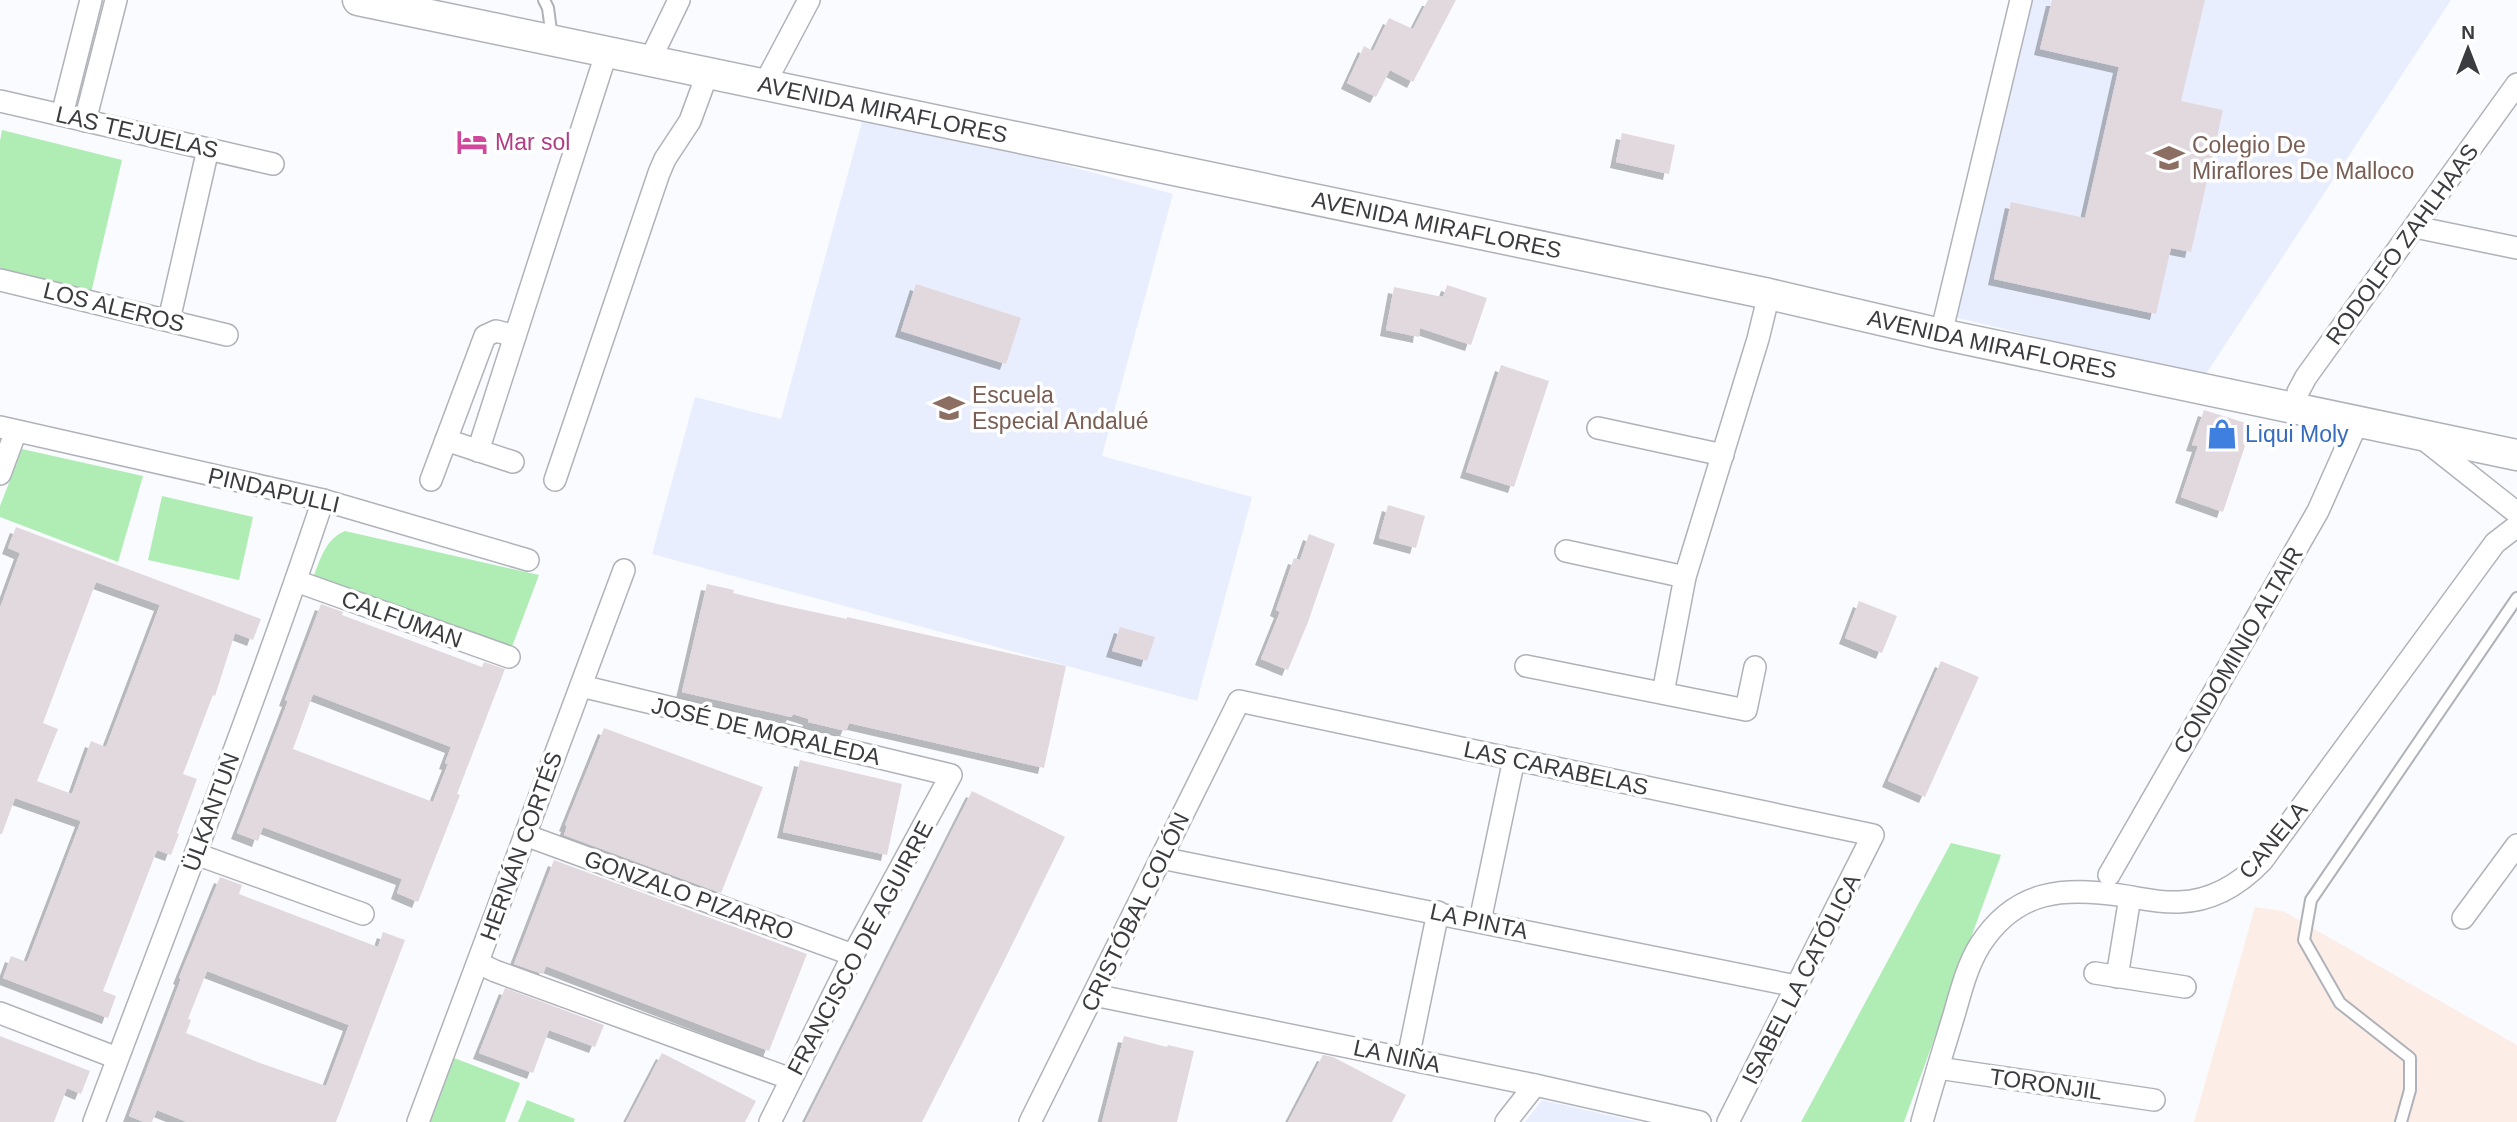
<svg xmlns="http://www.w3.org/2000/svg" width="2517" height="1122" viewBox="0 0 2517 1122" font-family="Arial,sans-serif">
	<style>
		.built { fill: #e9eefe }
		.industrial { fill: #fceee7 }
		.green { fill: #afedb5 }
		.building { fill: #e2d9de; fill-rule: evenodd; filter: url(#shadow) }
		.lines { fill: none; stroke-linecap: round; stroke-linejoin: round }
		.service-casing { stroke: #b0b2ba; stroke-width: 14 }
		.minor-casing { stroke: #b0b2ba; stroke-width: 24 }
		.secondary-casing { stroke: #b0b2ba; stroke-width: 33 }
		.service { stroke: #fff; stroke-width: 10 }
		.minor { stroke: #fff; stroke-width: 21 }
		.secondary { stroke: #fff; stroke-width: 30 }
		.labels { text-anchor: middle; stroke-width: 7; stroke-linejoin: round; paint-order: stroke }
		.street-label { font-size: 23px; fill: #3b3c40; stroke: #fff }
		.hotel-label { font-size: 23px; fill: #b23c85; stroke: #fff; text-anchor: start }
		.education-label { font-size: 23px; fill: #785e54; stroke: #fff; text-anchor: start }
		.shop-label { font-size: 23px; fill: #366cbe; stroke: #fff; text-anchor: start }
	</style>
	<defs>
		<filter id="shadow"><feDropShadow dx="-6" dy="6" stdDeviation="0" flood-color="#0004"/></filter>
	</defs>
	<rect width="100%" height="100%" fill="#fafbff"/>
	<g class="built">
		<path d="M2028,0h423l-247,377 -250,-60z"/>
		<path d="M865,111l308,83 -71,262 150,41 -55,204 -545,-147 43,-157 86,22z"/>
		<path d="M1542,1100l97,22h-114z"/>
	</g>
	<path class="industrial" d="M2255,907l28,4 234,134v77h-323z"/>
	<g class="green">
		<path d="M2,130l120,30 -31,133 -91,-24v-128z"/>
		<path d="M22,449l121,27 -25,86 -118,-45v-11z"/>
		<path d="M162,496l91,21 -14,63 -91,-20z"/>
		<path d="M345,531l194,44 -29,77 -199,-69c8,-19 13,-44 34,-52z"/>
		<path d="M1951,843l50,12 -97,267h-103z"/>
		<path d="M454,1058l66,25 -15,39h-76z"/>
		<path d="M527,1100l48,19 -1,3h-56z"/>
	</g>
	<g class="building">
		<path d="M1428,0h28l-43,82 -23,-12 -14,27 -29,-14 17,-37 9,5 16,-33 24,11z"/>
		<path d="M2052,0h153l-24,101 42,9 -32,142 -20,-4 -15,66 -162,-35 17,-77 74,16 34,-151 -79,-18z"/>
		<path d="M1622,133l53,12 -6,29 -53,-12z"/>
		<path d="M916,284l105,34 -15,46 -105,-33z"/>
		<path d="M1447,285l40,13 -16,47 -51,-17 -1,9 -33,-7 8,-43 49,10z"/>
		<path d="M1501,365l48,16 -35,106 -48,-15z"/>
		<path d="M2204,410l48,15 -29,87 -42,-15 17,-51 -6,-1z"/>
		<path d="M1388,505l37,11 -9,32 -37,-10z"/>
		<path d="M16,527l245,92 -8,21 -18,-7 -20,63 -2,-1 -30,79 14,5 -20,54 2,1 -8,21 -14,-5 -54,141 13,5 -8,22 -105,-40 8,-22 16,6 54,-141 -66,-23 -13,36h-2v-226l20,-55 -12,-5zM96,582l64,23 -54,142 -15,-6 -19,53 -35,-13 21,-52 -15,-6z"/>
		<path d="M1309,534l26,10 -27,78 -20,48 -27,-11 19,-47 -4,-2 18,-52 6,2z"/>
		<path d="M707,584l27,6 -1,3 44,11 70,15v-2l219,49 -22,102 -195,-45 -3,8 -38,-9 1,-3 -16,-5 -2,3 -109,-25z"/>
		<path d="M1859,601l38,15 -15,37 -37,-15z"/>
		<path d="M321,604l22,8 -1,3 140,52 2,-5 21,7 -48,125 3,1 -42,107 -21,-9 5,-14 -139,-52 -5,14 -21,-8 51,-132 -3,-1zM313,694l138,53 -6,16 3,1 -15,38 -140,-53z"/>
		<path d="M1120,627l35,10 -8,24 -35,-10z"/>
		<path d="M1941,661l38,16 -54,120 -37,-16z"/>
		<path d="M604,728l159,59 -42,106 -157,-58 3,-9 -2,-1z"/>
		<path d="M800,760l102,24 -15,71 -104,-23z"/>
		<path d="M972,791l93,46 -60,122 -83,163h-117z"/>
		<path d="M554,860l253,94 -38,97 -223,-85 -3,8 -29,-10z"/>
		<path d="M220,877l22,8 -3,9 139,53 5,-15 22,8 -69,182h-149l-30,-12 -5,12h-8l-15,-6 52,-137 -2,-1zM207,971l142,54 -23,61 -66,-23 -74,-30 5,-13 -3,-1z"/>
		<path d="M505,988l99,37 -9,22 -46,-17 -16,43 -54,-20z"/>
		<path d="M0,1036l90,35 -9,23 -14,-6 -13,34h-54z"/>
		<path d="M1124,1036l43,11 1,-2 26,6 -17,71h-75z"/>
		<path d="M662,1053l94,48 -11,21h-119z"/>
		<path d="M1323,1055l10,2 73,38 -14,27h-104z"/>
	</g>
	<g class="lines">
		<g class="service-casing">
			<g id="service">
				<path d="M544,0l4,8 4,30"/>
				<path d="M2401,1122l9,-32v-32l-70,-55 -36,-63 7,-40 206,-302"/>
			</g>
		</g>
		<g class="minor-casing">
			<g id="minor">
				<path d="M650,60l29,-60"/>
				<path d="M764,85l45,-85"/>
				<path d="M0,101l273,63"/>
				<path d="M62,115l29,-115"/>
				<path d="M85,121l31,-121"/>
				<path d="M2415,227l102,21"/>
				<path d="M0,280l227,55"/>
				<path d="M169,320l39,-171"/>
				<path d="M1941,334l80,-334"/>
				<path d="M2295,408l3,-16 8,-15 211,-293"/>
				<path d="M0,427l323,73 205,60"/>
				<path d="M1598,428l125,27"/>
				<path d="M2421,437l96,76"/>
				<path d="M446,440l67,22"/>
				<path d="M478,451l129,-400"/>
				<path d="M0,474l16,-43"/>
				<path d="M431,480l54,-144 11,-5 19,5"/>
				<path d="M555,480l104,-307 6,-14 25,-38 18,-49"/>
				<path d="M1566,551l119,26"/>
				<path d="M296,581l213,76"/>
				<path d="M1526,666l220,44 9,-43"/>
				<path d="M581,686l370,89 -98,180 -83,167"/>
				<path d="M1663,693l22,-116 73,-238 11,-45"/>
				<path d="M525,835l328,120"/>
				<path d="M196,854l167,60"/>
				<path d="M1161,858l635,128"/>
				<path d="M2109,875l209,-364 40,-90"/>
				<path d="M2463,918l54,-73"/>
				<path d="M1480,921l34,-162"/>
				<path d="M478,963l17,8 296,108"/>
				<path d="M2095,973l90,14"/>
				<path d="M2117,977l13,-80"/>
				<path d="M1094,995l441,90 165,37"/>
				<path d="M0,1013l117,45"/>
				<path d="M1408,1058l30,-146"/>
				<path d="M1938,1068l216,32"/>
				<path d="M94,1122c77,-207 159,-412 229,-622"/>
				<path d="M418,1122l206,-552"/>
				<path d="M1030,1122l209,-421 634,134 -145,287"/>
				<path d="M1506,1122l29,-37"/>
				<path d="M1922,1122c10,-36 21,-71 32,-107 7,-24 13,-49 26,-70 37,-57 85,-58 146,-49 18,3 35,7 53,6 33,-1 61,-18 83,-41l233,-318 22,-17"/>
			</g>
		</g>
		<g class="secondary-casing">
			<g id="secondary">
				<path id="s1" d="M358,0l1411,294 172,40 576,121"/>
			</g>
		</g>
		<use href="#service" class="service"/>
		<use href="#minor" class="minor"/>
		<use href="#secondary" class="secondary"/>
	</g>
	<defs>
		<g id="hotel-bare" transform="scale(2.415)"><path d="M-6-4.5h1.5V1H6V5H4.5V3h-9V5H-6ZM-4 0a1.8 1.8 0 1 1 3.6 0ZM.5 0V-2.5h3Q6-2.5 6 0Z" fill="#d1479c" stroke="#fff" stroke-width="2.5" paint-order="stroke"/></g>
		<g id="school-bare" transform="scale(2.415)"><path d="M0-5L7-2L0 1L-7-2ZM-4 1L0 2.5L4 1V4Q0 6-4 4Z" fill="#8d6e63" stroke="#fff" stroke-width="2.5" paint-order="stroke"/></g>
		<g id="shop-bare" transform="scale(2.415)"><path d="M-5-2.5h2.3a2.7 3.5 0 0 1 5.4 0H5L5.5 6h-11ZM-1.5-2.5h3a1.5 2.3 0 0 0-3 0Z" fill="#3f7fe0" stroke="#fff" stroke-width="2.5" paint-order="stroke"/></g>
	</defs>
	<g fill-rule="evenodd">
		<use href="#hotel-bare" x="472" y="142"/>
		<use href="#school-bare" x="2169" y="158"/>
		<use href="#school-bare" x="949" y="408"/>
		<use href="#shop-bare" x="2222" y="434"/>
	</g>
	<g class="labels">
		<g class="street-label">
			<text dy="8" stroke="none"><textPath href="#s1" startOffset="536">AVENIDA MIRAFLORES</textPath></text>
			<text transform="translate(137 132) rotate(13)" y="8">LAS TEJUELAS</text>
			<text dy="8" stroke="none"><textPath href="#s1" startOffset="1102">AVENIDA MIRAFLORES</textPath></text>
			<text transform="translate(2402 244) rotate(-54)" y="8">RODOLFO ZAHLHAAS</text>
			<text transform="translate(114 307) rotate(14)" y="8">LOS ALEROS</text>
			<text dy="8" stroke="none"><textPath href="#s1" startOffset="1670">AVENIDA MIRAFLORES</textPath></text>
			<text transform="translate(274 490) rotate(13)" y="8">PINDAPULLI</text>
			<text transform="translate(402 619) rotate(20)" y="8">CALFUMAN</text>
			<text transform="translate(2238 650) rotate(-60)" y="8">CONDOMINIO ALTAIR</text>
			<text transform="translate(766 731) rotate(13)" y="8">JOSÉ DE MORALEDA</text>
			<text transform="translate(1556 768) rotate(12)" y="8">LAS CARABELAS</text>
			<text transform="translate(211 812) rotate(-70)" y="8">ÜLKANTUN</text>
			<text transform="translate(2273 840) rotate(-50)" y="8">CANELA</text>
			<text transform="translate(521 846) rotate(-70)" y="8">HERNÁN CORTÉS</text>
			<text transform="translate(689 895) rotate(20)" y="8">GONZALO PIZARRO</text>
			<text transform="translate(1135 912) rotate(-64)" y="8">CRISTÓBAL COLÓN</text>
			<text transform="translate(1479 921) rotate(12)" y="8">LA PINTA</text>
			<text transform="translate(860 948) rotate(-62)" y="8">FRANCISCO DE AGUIRRE</text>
			<text transform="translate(1801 979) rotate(-63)" y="8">ISABEL LA CATÓLICA</text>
			<text transform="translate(1397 1056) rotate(12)" y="8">LA NIÑA</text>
			<text transform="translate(2046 1084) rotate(8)" y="8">TORONJIL</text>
		</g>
		<g class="hotel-label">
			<text x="495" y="150">Mar sol</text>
		</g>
		<g class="education-label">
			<text x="2192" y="153">Colegio De<tspan x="2192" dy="26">Miraflores De Malloco</tspan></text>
			<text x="972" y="403">Escuela<tspan x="972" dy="26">Especial Andalué</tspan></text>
		</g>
		<g class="shop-label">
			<text x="2245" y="442">Liqui Moly</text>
		</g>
	</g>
	<g transform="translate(2468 49)" stroke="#ffffff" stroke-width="5" paint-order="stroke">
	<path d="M0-5L12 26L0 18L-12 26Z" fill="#3b3c40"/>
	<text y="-10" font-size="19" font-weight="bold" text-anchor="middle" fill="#3b3c40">N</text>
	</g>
</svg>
